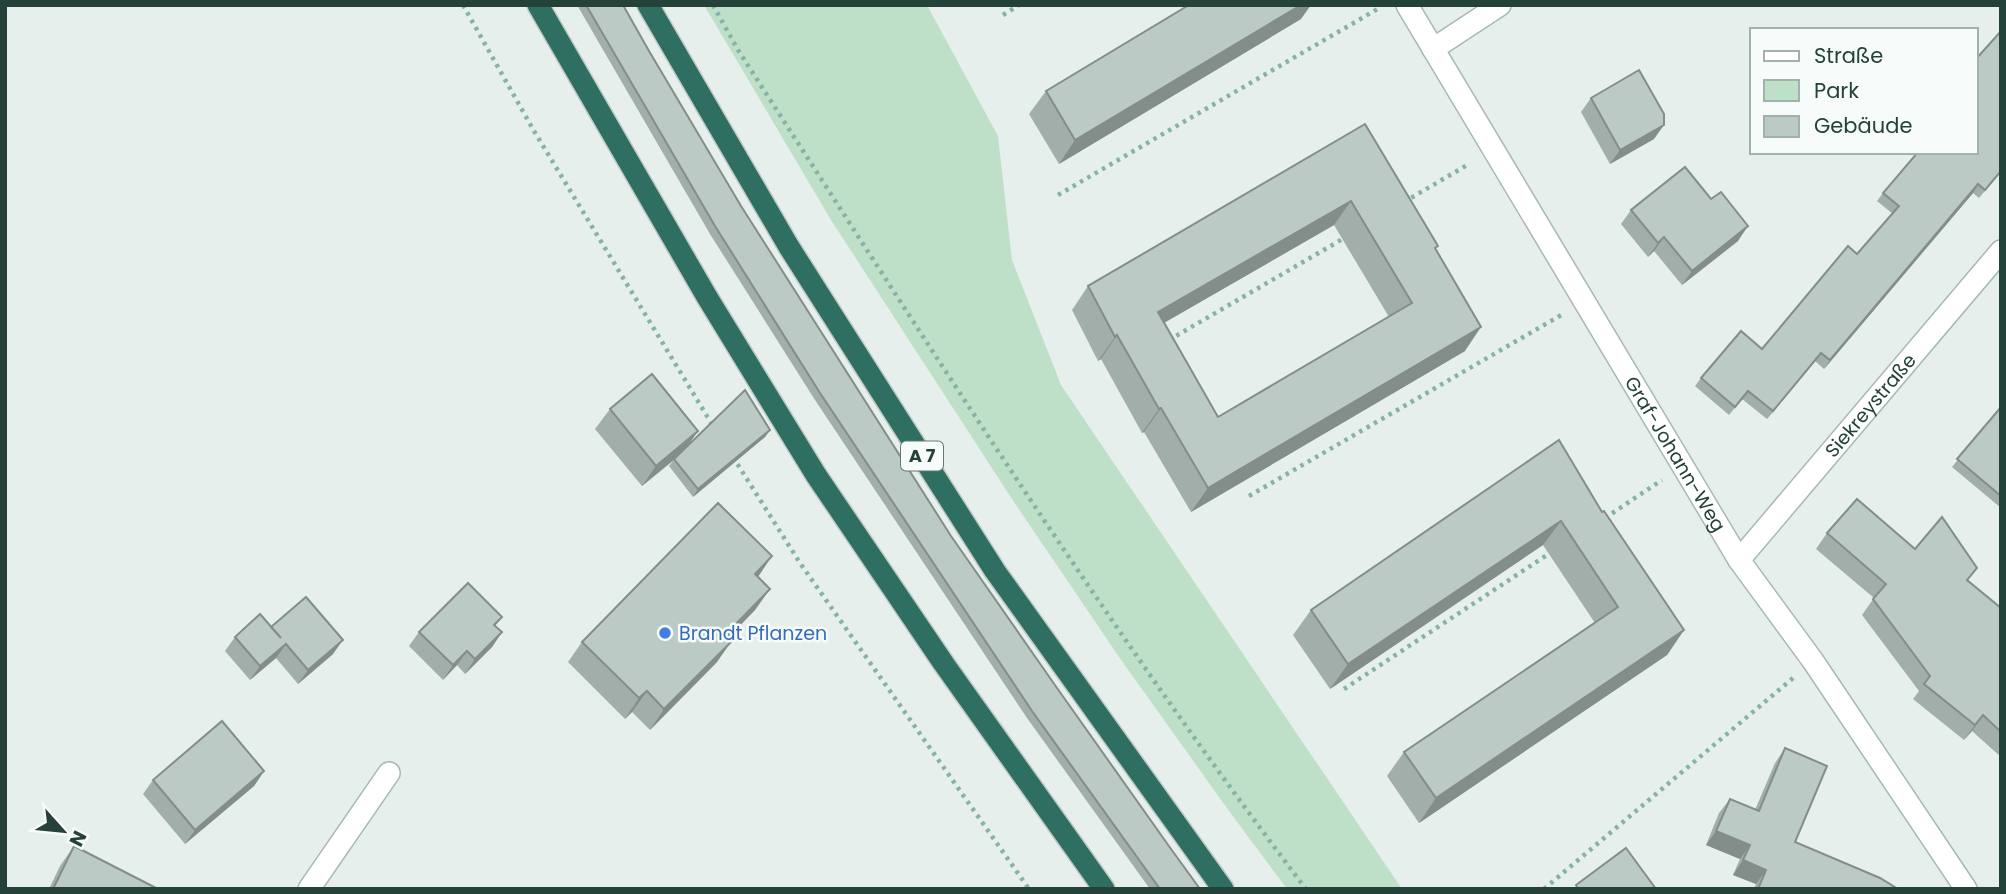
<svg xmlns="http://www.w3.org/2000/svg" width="2006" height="894" viewBox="0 0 2006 894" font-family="Poppins,sans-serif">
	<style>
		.green { fill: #bfe0c8 }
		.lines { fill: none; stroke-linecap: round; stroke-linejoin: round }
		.minor-casing { stroke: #a8b8b2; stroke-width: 24 }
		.highway-casing { stroke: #c2cac8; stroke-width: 24 }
		.path { stroke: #86b3a5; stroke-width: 4.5; stroke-dasharray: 3.5 5; stroke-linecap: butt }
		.minor { stroke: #fff; stroke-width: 21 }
		.highway { stroke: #2f6f62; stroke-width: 21 }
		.wall { fill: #a1aea9; fill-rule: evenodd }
		.shaded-wall { fill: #838d89 }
		.building { fill: #bbcac4; stroke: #838d89; stroke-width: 2; fill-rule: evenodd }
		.shop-dot { fill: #3f7fe0; stroke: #f7fbf9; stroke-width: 2.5 }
		.labels { text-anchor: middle; stroke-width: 5; stroke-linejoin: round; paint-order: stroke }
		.shield { fill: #f7fbf9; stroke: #637a73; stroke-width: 2 }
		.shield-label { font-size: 18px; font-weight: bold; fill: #24423a }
		.street-label { font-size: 19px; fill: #24423a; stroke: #f7fbf9 }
		.shop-label { font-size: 19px; fill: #366cbe; stroke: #f7fbf9; text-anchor: start }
	</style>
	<rect width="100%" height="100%" fill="#e6efeb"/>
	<path class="green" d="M704,5h223l71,131 14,124 49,125 341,504h-115l-58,-78 -110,-154 -107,-158 -181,-279z"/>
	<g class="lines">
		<g class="minor-casing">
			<g id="minor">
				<path id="s1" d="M1407,5l332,555 74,101 153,228"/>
				<path d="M1433,49l67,-44"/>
				<path id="s2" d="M1739,560l262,-309"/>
				<path d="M309,889l80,-116"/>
			</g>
		</g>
		<g class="highway-casing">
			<g id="highway">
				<path d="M538,5l169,292 109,178 128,189 160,225"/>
				<path d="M648,5l141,242 206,324 228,318"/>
			</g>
		</g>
		<g class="path">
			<path d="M463,5l71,126 179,295"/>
			<path d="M713,5l25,45c183,283 363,570 568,839"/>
			<path d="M1003,15l16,-10"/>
			<path d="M1058,195l323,-188"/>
			<path d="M1404,202l65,-38"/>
			<path d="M1169,340l177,-103"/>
			<path d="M733,457l67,106 229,326"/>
			<path d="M1249,496l314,-182"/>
			<path d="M1605,518l57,-38"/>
			<path d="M1344,689l209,-138"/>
			<path d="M1544,889l249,-211"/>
		</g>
		<use href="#minor" class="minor"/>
		<use href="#highway" class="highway"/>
	</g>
	<g class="wall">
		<path d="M577,5h46l26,46 92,155 210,330 106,152 114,161 29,40h-50l-123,-171 -212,-318 -105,-166z"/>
		<path d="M1301,19l-242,145 -30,-50 17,-23z"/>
		<path d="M2001,31v141l-22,26 -6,-5 -149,176 -9,-8 -48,58 -25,-20 -13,16 -34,-29 6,-8 61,-29 95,-95 36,-40 -16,-13 6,-8 93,-41z"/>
		<path d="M1591,98l63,41 -44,25 -29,-52z"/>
		<path d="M1365,124l71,125 29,102 -274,161 -47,-80 -2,1 -41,-74 -3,2 -26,-51 16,-24zM1334,225l55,92 -171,100 -54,-94z"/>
		<path d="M1631,210l107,31 -56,44 -28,-34 -6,6 -27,-33z"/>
		<path d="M2001,407v101l-49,-41z"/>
		<path d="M610,409l88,22 -10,14 82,-15 -5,7 -72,60 -24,-31 4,-5 -31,25 -47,-57z"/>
		<path d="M1559,440l43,72 82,118 -17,25 -248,168 -32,-47 17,-24 191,-129 -52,-78 -213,144 -37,-54 18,-25z"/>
		<path d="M1827,533l88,16 53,32 33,27v149l-29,-26 -8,9 -51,-41 6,-8 -57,-76 12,-17 -58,-49z"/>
		<path d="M758,577l-3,33 -27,28 -11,24 -67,68 -18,-18 -7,7 -57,-57 14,-20z"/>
		<path d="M502,617l-7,9 7,6 -10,15 -27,27 -8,-9 -14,15 -34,-34 10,-14z"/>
		<path d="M271,627l62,27 -35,30 -22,-26 -26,22 -25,-29 10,-14z"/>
		<path d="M1785,748l10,94 103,47h-144l2,-5 -23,-9 7,-16 -34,-14 13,-32 11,-14 25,11 20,-47z"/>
		<path d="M264,771l-10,15 -69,58 -42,-50 10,-14z"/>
		<path d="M74,846l84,43h-109l11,-23z"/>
	</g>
	<g class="shaded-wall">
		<path d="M1301,5h10l-10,14 -242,145 16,-24z"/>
		<path d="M1664,125l-10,14 -44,25 10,-14z"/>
		<path d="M1978,184l-5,9 -149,176 6,-9z"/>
		<path d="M1351,201l-17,24 -193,111 17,-24z"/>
		<path d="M1748,226l-10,15 -56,44 10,-14z"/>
		<path d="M1664,237l-10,14 -6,6 10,-14z"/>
		<path d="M1481,327l-16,24 -274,161 17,-24z"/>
		<path d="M1117,335l-16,24 -3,2 17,-24z"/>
		<path d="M1821,353l-6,8 -48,58 6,-8z"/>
		<path d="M1161,408l-17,24 -2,1 17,-24z"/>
		<path d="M770,430l-5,7 -72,60 5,-8z"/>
		<path d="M698,431l-14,20 -42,35 14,-20z"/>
		<path d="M1561,521l-18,24 -213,144 18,-25z"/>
		<path d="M772,556l-14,21 -3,-3z"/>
		<path d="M770,589l-15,21 -45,46 15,-21z"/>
		<path d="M1684,630l-17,25 -248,168 17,-25z"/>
		<path d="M502,632l-10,15 -27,27 10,-15z"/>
		<path d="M343,640l-10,14 -35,30 10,-14z"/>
		<path d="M731,642l-14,20 -67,68 14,-21z"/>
		<path d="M286,644l-10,14 -26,22 10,-14z"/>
		<path d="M467,651l-10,14 -14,15 10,-15z"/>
		<path d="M647,691l-15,21 -7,7 14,-21z"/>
		<path d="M1983,715l-11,16 -8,9 11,-15z"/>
		<path d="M264,771l-10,15 -69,58 10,-14z"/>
		<path d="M1716,831l34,14 -10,14 -34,-14z"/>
		<path d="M1743,860l23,10 -10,14 -23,-9z"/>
	</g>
	<g class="building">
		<path d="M586,5h37l26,46 92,155 210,330 106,152 114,161 29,40h-40l-128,-178 -212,-318 -105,-167z"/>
		<path d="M1189,5h112l-226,135 -29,-49z"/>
		<path d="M2001,31v140l-16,19 -7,-6 -148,176 -9,-7 -48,58 -25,-20 -13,16 -34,-29 40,-47 21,18 86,-103 9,8 42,-48 -16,-13 35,-41h58v-93z"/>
		<path d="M1639,70l25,44v11l-44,25 -29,-52z"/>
		<path d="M1365,124l73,122 -3,2 46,79 -273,161 -47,-80 -2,1 -42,-74 -2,2 -27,-51zM1351,201l61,102 -194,114 -60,-105z"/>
		<path d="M1685,167l26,32 10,-7 27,34 -56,45 -28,-34 -6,6 -27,-33z"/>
		<path d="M652,374l46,57 -42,35 -46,-57z"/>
		<path d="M745,390l25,40 -72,59 -24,-30z"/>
		<path d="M2001,407v89l-44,-37z"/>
		<path d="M1559,440l43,72 2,-1 80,119 -248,168 -32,-46 214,-145 -57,-86 -213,143 -37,-54z"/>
		<path d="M1857,499l58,50 27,-32 35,51 -10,12 34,28v124l-18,-17 -8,10 -51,-41 6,-8 -57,-77 13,-15 -59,-51z"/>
		<path d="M718,503l54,53 -17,18 15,15 -45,46 6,7 -67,67 -17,-18 -8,7 -57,-56z"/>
		<path d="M468,583l34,34 -8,8 8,7 -27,27 -8,-8 -14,14 -34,-33z"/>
		<path d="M306,597l37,43 -35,30 -22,-26 -26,22 -25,-29 25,-23 21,24 -10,-11z"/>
		<path d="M222,721l42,50 -69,59 -42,-50z"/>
		<path d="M1785,748l42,18 -32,76 85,36 18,11h-140l8,-19 -23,-10 7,-15 -34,-14 14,-32 29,12z"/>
		<path d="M74,846l84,43h-105z"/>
		<path d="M1626,848l30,41h-78l-2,-4z"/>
	</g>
	<circle class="shop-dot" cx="665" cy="633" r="7"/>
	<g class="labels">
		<rect class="shield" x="901" y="441.5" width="42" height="29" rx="5"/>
		<g class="shield-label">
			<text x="922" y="462">A 7</text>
		</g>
		<g class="street-label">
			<text dy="7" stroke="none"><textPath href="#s2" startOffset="203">Siekreystraße</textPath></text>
			<text dy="7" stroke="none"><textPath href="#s1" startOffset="523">Graf-Johann-Weg</textPath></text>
		</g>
		<g class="shop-label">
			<text x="679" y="640">Brandt Pflanzen</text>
		</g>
	</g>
	<rect width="2006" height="894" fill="none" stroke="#24423a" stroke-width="14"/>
	<rect x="1750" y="28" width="228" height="126" fill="#f7fbf9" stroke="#a3b1ad" stroke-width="2"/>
	<rect x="1764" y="51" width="35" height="10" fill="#ffffff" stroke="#a3b1ad" stroke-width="2"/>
	<text x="1814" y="63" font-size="21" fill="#24423a">Straße</text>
	<rect x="1764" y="80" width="35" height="21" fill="#bfe0c8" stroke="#a3b1ad" stroke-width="2"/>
	<text x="1814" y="98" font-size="21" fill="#24423a">Park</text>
	<rect x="1764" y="116" width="35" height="21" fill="#bbcac4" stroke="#a3b1ad" stroke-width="2"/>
	<text x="1814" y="133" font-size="21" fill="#24423a">Gebäude</text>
	<g transform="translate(63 831) rotate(117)" stroke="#f7fbf9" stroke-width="5" paint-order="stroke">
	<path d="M0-5L12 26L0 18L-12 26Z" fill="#24423a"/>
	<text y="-10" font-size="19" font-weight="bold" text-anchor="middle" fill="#24423a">N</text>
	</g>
</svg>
